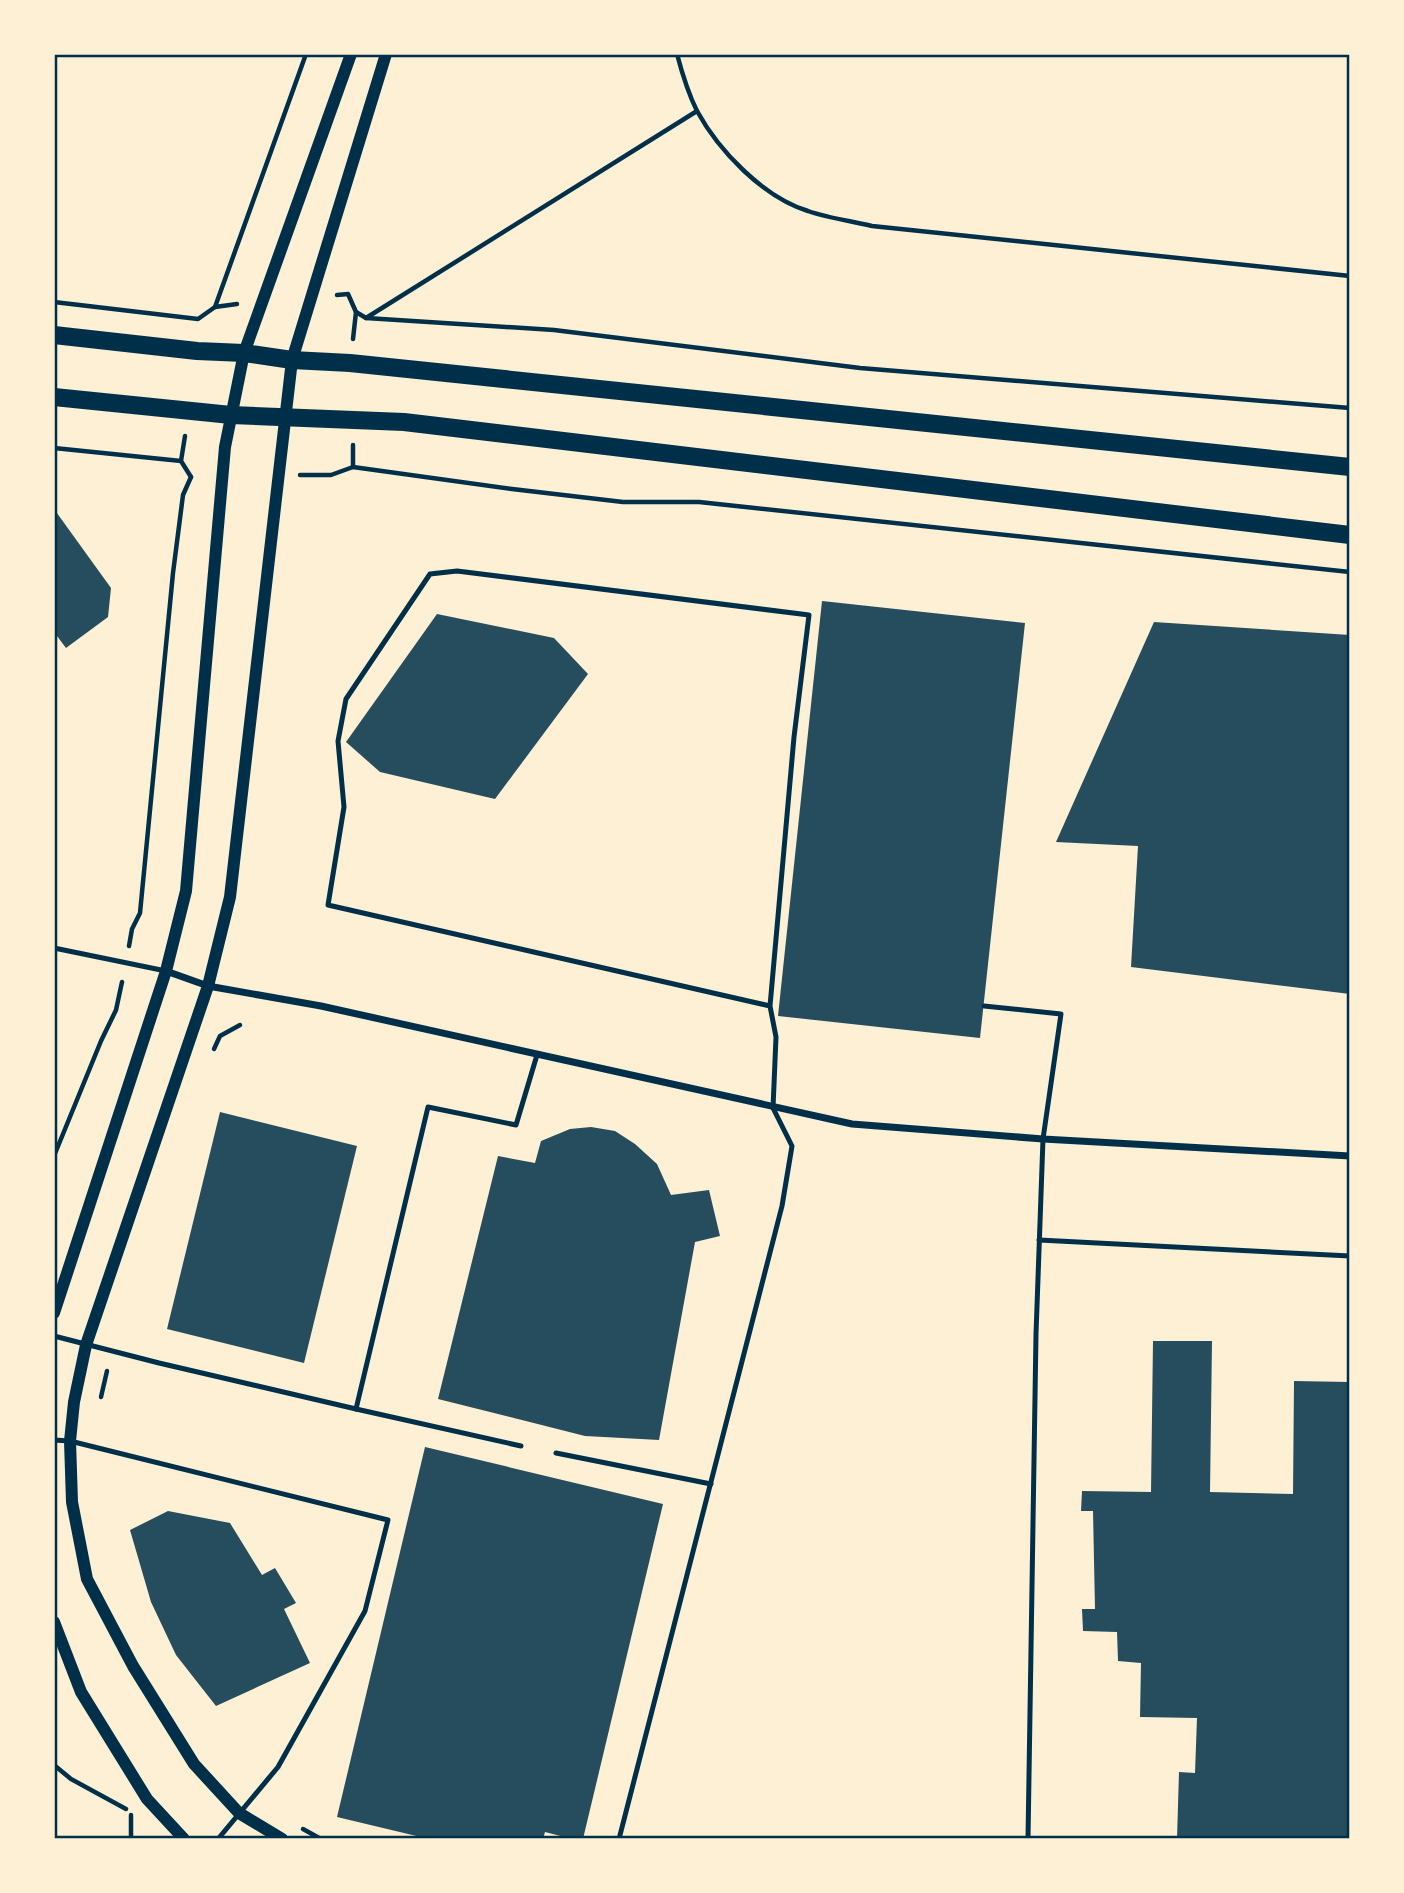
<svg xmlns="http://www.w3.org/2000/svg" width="1404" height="1893" viewBox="0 0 1404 1893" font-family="Figtree,sans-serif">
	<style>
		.building { fill: #264d5e }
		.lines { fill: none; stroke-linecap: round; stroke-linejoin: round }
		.path { stroke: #003049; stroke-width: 4.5 }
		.service { stroke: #003049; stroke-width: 5 }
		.minor { stroke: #003049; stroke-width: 7 }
		.tertiary { stroke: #003049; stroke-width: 12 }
		.primary { stroke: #003049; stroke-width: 18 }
		.neatline { fill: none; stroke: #003049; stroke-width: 2.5 }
	</style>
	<rect width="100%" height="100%" fill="#fdf0d5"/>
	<g class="building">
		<path d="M54,509l57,79 -3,29 -42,31 -12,-16z"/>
		<path d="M822,601l203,22 -45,415 -202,-22z"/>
		<path d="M437,614l117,24 34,36 -93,125 -115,-27 -34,-30z"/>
		<path d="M1154,622l196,13v359l-219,-27 7,-121 -82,-4z"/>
		<path d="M220,1112l137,34 -53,217 -137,-34z"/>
		<path d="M591,1127l24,4 20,13 22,20 14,31 38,-5 11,46 -25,6 -36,198 -74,-4 -147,-37 60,-243 37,7 6,-22 29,-12z"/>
		<path d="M1153,1341h59l-2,151 83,2 1,-113 56,1v457h-173l2,-67 16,1 2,-55 -57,-1 1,-54 -23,-2 -1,-29 -34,-1 -1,-22h13l-2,-98h-12l1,-20 69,1z"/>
		<path d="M425,1447l238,57 -80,335h-11l-27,-7 -2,7h-114l-92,-22z"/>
		<path d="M168,1511l62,12 32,52 13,-7 21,35 -12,6 26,54 -94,43 -40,-51 -25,-53 -21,-72z"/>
	</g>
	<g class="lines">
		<g class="path">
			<path d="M677,54c5,19 11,39 20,57 22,40 66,86 111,100 20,7 43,10 64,15l478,50"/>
			<path d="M697,111l-331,207 188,12 306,38 490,40"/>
			<path d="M337,295l11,-1 8,18 10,6"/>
			<path d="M54,302l144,17 17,-12 22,-3"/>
			<path d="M215,307l91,-253"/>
			<path d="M353,339l3,-27"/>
			<path d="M185,436l-4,25 10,16"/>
			<path d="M54,448l127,13"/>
			<path d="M353,467v-22"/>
			<path d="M300,475h31l22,-8 159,22 111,13h76l651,70"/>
			<path d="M129,946l3,-17 8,-16 33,-340 10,-78 8,-18"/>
			<path d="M214,1049l6,-13 20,-11"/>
			<path d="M54,1156l47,-115 15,-31 6,-28"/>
			<path d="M101,1397l6,-26"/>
			<path d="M54,1765l17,14 55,30"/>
			<path d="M131,1815v24"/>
			<path d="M303,1829l18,10"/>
		</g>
		<g class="service">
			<path d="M54,948l112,23"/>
			<path d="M984,1006l77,8 -18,125 -7,195 -8,505"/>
			<path d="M1039,1240l311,16"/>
			<path d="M54,1336l105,27 197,46 72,-302 88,18 21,-70"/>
			<path d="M356,1409l165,37"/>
			<path d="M54,1440l16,1 318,79 -23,91 -87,156 -60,72"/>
			<path d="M556,1453l155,31"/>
			<path d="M619,1839l163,-633 10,-60 -19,-38 3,-71 -6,-31 24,-269 15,-122 -352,-44 -27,3 -84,125 -8,42 6,66 -16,98 442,101"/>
		</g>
		<path class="minor" d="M166,971l42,15 113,20 531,118 191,15 307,17"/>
		<g class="tertiary">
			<path d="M54,1313l112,-342 20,-80 39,-444 19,-94 107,-299"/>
			<path d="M54,1622l27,70 66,107 37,40"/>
			<path d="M282,1839l-43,-26 -45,-49 -61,-98 -46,-87 -15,-77 -2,-61 4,-39 12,-57 122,-359 22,-89 62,-537 94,-306"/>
		</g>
		<g class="primary">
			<path d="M54,335l143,16 47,2 48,7 58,3 1000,104"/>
			<path d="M54,397l177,18 173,7 946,113"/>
		</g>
	</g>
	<rect width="1404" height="1893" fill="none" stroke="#fdf0d5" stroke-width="112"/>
	<rect x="56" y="56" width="1292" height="1781" class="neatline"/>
</svg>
